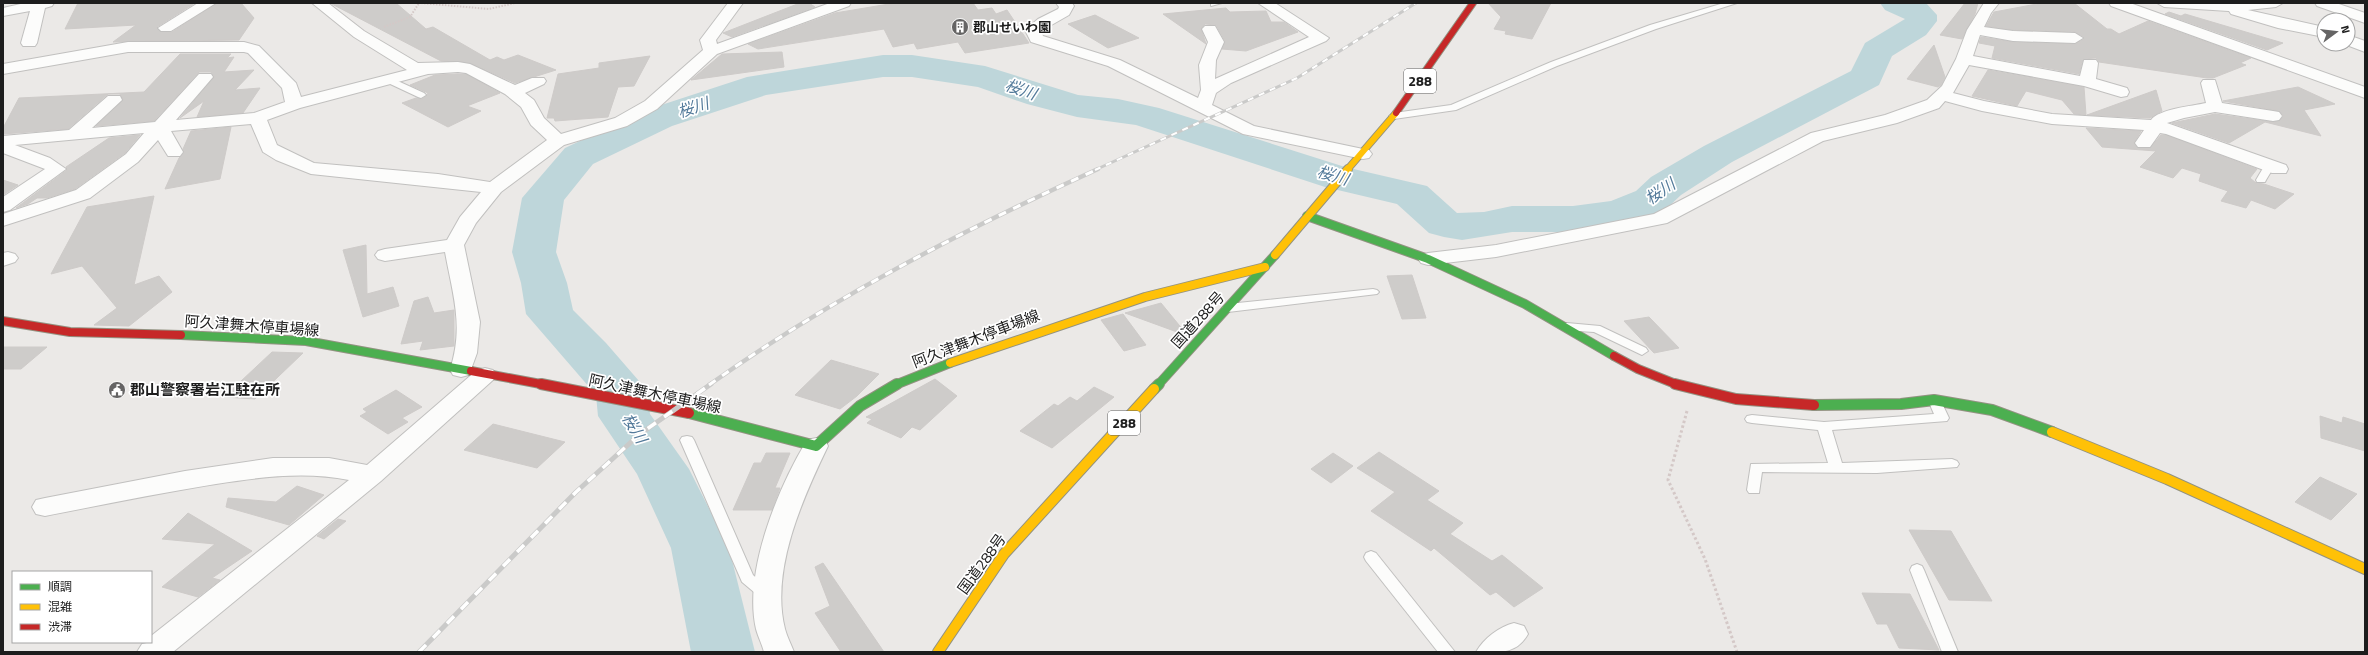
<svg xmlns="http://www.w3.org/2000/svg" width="2368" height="655" viewBox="0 0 2368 655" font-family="'Titillium Web','Noto Sans JP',sans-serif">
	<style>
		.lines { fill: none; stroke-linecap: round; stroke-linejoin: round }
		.river { fill: #bed6da; fill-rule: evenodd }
		.building { fill: #ceccca; stroke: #cecbc9 }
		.lane-casing { stroke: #c1c0bf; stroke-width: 2 }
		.street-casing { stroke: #c1c0bf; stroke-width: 2 }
		.fast-far1-casing { stroke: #929281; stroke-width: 10 }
		.fast-casing { stroke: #929281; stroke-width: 12 }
		.slow-far2-casing { stroke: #929281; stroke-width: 8 }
		.slow-far1-casing { stroke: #929281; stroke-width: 10 }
		.slow-casing { stroke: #929281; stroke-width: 12 }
		.jam-far2-casing { stroke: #929281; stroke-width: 8 }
		.jam-far1-casing { stroke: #929281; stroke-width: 10 }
		.jam-casing { stroke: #929281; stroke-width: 12 }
		.path-far1 { stroke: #d4c8c7; stroke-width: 2; stroke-dasharray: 1.5 1.5; stroke-linecap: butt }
		.path { stroke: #d4c8c7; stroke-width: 3; stroke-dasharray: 2.5 2.5; stroke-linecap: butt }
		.lane { fill: #fcfcfb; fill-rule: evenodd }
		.street { fill: #fcfcfb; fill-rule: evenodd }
		.fast-far1 { stroke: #4caf50; stroke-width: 8 }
		.fast { stroke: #4caf50; stroke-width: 10 }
		.slow-far2 { stroke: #ffc107; stroke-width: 6 }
		.slow-far1 { stroke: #ffc107; stroke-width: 8 }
		.slow { stroke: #ffc107; stroke-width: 10 }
		.jam-far2 { stroke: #c62828; stroke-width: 6 }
		.jam-far1 { stroke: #c62828; stroke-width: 8 }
		.jam { stroke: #c62828; stroke-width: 10 }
		.rail-far2-casing { stroke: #cacac9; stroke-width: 3 }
		.rail-far1-casing { stroke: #cacac9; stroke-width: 4.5 }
		.rail-casing { stroke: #cacac9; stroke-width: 5 }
		.rail-far2 { stroke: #fff; stroke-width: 2; stroke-dasharray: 6; stroke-linecap: butt }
		.rail-far1 { stroke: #fff; stroke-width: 3; stroke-dasharray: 8; stroke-linecap: butt }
		.rail { stroke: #fff; stroke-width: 3.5; stroke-dasharray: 10; stroke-linecap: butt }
		.labels { text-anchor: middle; stroke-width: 3.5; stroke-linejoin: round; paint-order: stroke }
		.far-poi-label { font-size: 13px; font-weight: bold; fill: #1d1d1d; stroke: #fff; text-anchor: start }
		.shield { fill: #fff; stroke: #616161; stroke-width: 1 }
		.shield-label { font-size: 14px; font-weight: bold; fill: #1d1d1d }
		.street-label { font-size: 15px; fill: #1d1d1d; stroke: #fff }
		.poi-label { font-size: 15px; font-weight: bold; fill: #1d1d1d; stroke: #fff; text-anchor: start }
		.water-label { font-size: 16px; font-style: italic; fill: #537a9a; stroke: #fff }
	</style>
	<rect width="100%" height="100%" fill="#ebe9e7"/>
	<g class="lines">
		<path class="river" d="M1880,3h46l11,12v6l-11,14 -34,21 -13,29 -147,77 -51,33 -15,14 -31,13 -15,4 -47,6h-61l-50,8 -18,-3 -15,-4 -32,-29 -72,-17 -189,-62 -59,-8 -50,-13 -49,-17 -66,-10h-29l-117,18 -94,31 -79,38 -29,36 -8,52 11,31 6,27 33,33 33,38 8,12 3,21 39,55 40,79 26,104h-64l-20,-104 -34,-74 -39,-58 -2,-21 -70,-81 -5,-31 -9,-31 10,-54 43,-50 81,-38 101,-33 136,-22h29l73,11 93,29 40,4 41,9 186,59 82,19 30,27 27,-1 28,-6h61l38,-5 25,-10 15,-14 53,-31 147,-75 14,-28 40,-24 -20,-9z"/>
	</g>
	<g class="building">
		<path d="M78,3h117l-38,24 4,5h11l45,-29h24l13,15 -15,22 -126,2 23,-17 -71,4z"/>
		<path d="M330,3h66l30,26 7,-2 57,33 7,-3 7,3 14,-5 38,15 -41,13 -45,-20 -29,-2z"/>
		<path d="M800,3h9l6,4 -83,30 -9,-4z"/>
		<path d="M895,3h78l5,7 14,-2 4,6 11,-4 22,33 -64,10 -7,-11 -41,7 -3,-6 -21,4 -9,-18 -126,20 -10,-5 87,-31z"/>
		<path d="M1488,3h63l-19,36 -27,-5 1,-3 -12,-2 7,-12z"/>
		<path d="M1965,3h13l-3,11 -13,25 -22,-4z"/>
		<path d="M2042,3h32l33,26h4l8,5 29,-13 103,37 -11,5 6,2 -33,13h-6l-108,-16 -3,-4 -13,1 -4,15 -87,-16 3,-12 -16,-3 2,-6 32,5 62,2 9,-5v-2l-9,-5 -62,-2 -27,-4 8,-14z"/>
		<path d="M1226,8l4,4 36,-1 5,11h13l14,10 -52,19 -24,-2 3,-8 -9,-16 -11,-1 -4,4 5,16 -43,-30z"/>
		<path d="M2169,12l12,4 4,-2 98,29 -16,7 -102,-36z"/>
		<path d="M1095,15l44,23 -31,10 -40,-24z"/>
		<path d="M1934,45l11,32 -4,8 -3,2 -31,-8z"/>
		<path d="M782,52l2,15 -93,13 31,-26z"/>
		<path d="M180,54h51l-4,4 7,-1 -10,15 30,-2 -19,20 25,-2 -17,25 -46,4 7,-16 -24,17 34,-41 -3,-5h-12l-45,49 -58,5 27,-26 -3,-6h-12l-40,35 -65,5v-6l16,-30 125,-6z"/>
		<path d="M650,56l-16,30 -16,1 -10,30 -53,4 -1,-3h-7l11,-44 41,-6v-5z"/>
		<path d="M1988,70l96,17 2,28 -12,-1 -12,-14 -36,-9 -9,15 -45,-10z"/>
		<path d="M458,74h8l34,19 -33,13 14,5 -33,16 -46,-24 14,-5 6,1 5,-4 1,-2 -18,-8 25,-10z"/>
		<path d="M2298,87l37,17 -31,6 17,26 -56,-14 -36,21 -57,-20 43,-9 58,8 6,-1 5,-5 -5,-5 -56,-10z"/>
		<path d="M2156,90l6,21 -12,7 -63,-3z"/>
		<path d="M231,127l-11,52 -55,10 14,-31 5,-5 -1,-4 8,-18z"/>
		<path d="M2086,128l55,3 -7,12 4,5h12l11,-13h5l91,34 -7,9 6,5 8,1 30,10 -19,15 -24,-9 -5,8 -25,-7 7,-10 -29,-10 2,-7 -19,-6 -9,10 -33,-11 16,-16 -54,-4z"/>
		<path d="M140,135l-15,18 -50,36 -28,9h-10l-9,6 -12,4 51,-38 -1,-3 43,-29z"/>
		<path d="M3,180l15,5 -15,10z"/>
		<path d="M154,196l-20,89 25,-9 13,16 -43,34 -35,-1 23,-17 -35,-42 -31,8 36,-67z"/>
		<path d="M366,245l1,49 26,-7 6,19 -36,11 -20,-67z"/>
		<path d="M1412,275l14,43 -24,1 -15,-43z"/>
		<path d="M428,297l6,16 20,-3v36l-34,4 3,-9 -22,3 13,-43z"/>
		<path d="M1161,303l27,33 -63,-23z"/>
		<path d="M1123,314l23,31 -22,6 -23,-31z"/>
		<path d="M1649,317l30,31 -25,5 -30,-32z"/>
		<path d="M3,347h44l-26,22h-18z"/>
		<path d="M272,352l31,1 -48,46 -31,-2z"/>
		<path d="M831,360l48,14 -22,22 -17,13 -45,-14z"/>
		<path d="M935,379l22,17 -37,34 -8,-3 -11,11 -34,-15 5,-4 -6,-2 2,-1z"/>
		<path d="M1094,387l20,10 -62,51 -32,-17 34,-27 4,2 12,-9 7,4z"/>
		<path d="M396,390l26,17 -20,11 6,4 -20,12 -28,-18 7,-4 -4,-3z"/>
		<path d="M2320,416l22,7 1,-6 22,7v27l-44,-13z"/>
		<path d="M493,424l72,18 -28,26 -73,-18z"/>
		<path d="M1379,452l60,39 -12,9 36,23 -13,11 42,27 10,-6 41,33 -29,19 -18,-15 -6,3 -56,-47 -3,3 -60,-40 24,-19 -38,-24z"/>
		<path d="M766,453h24l-15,35h5l-8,22h-39l21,-47h7z"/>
		<path d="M1333,453l20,13 -22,17 -20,-14z"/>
		<path d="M2320,477l37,17 -26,26 -36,-18z"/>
		<path d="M297,486l27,9 -35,30 -63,-18 2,-9 48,4z"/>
		<path d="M188,513l64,38 -40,27 8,2 -22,17 -36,-10 53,-43 -53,-5z"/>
		<path d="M338,519l8,2 -22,18 -7,-3z"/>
		<path d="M1909,530l42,1 41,70 -43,-1z"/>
		<path d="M823,563l61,89h-43l-26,-39 15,-7 -15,-39z"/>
		<path d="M1862,593l48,1 29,56 -40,-2 -12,-24h-10z"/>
	</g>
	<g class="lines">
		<g class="lane-casing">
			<g id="lane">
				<path d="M1211,3h11l-11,3z"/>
				<path d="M1724,3h13l-81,26 -99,37 -101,44 -62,9 -5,-3 5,-3 57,-8 100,-43 99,-37z"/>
				<path d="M389,77l35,16 2,2 -5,3 -3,-1 -32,-15v-4z"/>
				<path d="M2270,162l5,3 -9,15 -1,2h-8l-1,-2 10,-17z"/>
				<path d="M1373,289l4,1 2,2 -2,2 -149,18 -6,-4 6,-4z"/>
				<path d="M1567,323l33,3 46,22 2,3 -6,4 -48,-23 -31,-2 -2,-3 2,-3z"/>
				<path d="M1934,396l5,1 10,21 -2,3 -115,9 10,33 110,-4 5,2 2,3 -2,3 -80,6 -115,-1 -3,21h-10l-2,-3 4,-26 77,-1 -10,-33 -66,-7 -5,-1 -2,-3 2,-3 5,-1 72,7 110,-8 -6,-14z"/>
				<path d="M687,436l5,1 2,3 59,135 21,19 -3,4 -5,2 -5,-2 -19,-16 -62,-142 2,-3z"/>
				<path d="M1371,551l5,2 79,99h-17l-72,-91 -2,-4 2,-4z"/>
				<path d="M1917,564l5,2 2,4 34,82h-16l-32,-82 2,-4z"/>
			</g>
		</g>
		<g class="street-casing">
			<g id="street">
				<path d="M25,3h29l-2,3 -7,2 -8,35 -2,3h-12l-2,-3 9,-32 -27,5v-8z"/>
				<path d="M198,3h18l-45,28h-10l-3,-3z"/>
				<path d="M312,3h16l36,28 54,32 40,-1 12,2 45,21 17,-7h12l2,3 -2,3 -19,9 9,7 10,18 17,16 54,-16 30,-17 58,-51 -3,-10 28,-37h15l-27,37 1,4 113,-41h21l-2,3 -132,48 -60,55 -30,17 -63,19 -63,47 -25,31 -12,22 16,77 -3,31 -8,22 -8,2 -8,-2 -3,-5c14,-44 3,-74 -5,-118l-60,9 -7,-2 -3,-4 3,-4 7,-2 62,-9 13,-23 21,-25 -170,-18 -35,-14 -13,-8 -12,-28 -80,7 12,21 -3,4h-12l-10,-16 -20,22 -48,36 -87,28v-12l73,-24 50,-36 18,-21 -129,12 35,13 16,11 -56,41 -7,2v-15l42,-28 -42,-16v-17l66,-6 39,-34h12l2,4 -30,28 63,-6 44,-48h12l2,3 -37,43 78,-7 31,-11 -3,-14 -34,-35 -4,-1h-116l-125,22v-10l125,-22h116l15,4 37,37 5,14 106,-27 -53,-33zM458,72l8,1 39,21 16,13 10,18 16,15 -57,42 -52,-8 -124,-11 -37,-18 -10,-25 33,-12 128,-34z"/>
				<path d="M1056,3h16l2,3 -5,9 -28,16 2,5 77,24 78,38 3,-8 -2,-25 9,-23 -6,-13 3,-3h10l9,16 -8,18 -1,19 94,-42 -51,-34h17l54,35 -3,3 -95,42 -15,10 -4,12 42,21 109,23 6,1 3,4 -3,4 -6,1 -120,-25 -135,-68 -77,-24 -6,-12 13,-11 20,-10 1,-2z"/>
				<path d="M1984,3h15l-8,10 -7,14 29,4 62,2 8,5 -8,5 -62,-2 -33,-6 -7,21 107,20 4,-16h12l2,3 -2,16 31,9 2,4 -2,4 -6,1 -37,-11 -115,-21 -16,28 31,8 68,13 99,6c8,-11 41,-14 55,-17l-5,-20 2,-3h12l7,23 51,8 6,1 3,4 -3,4 -6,1 -58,-9 -31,6 -17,5 119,42 2,4 -2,4h-14l-106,-39 -6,-1 -10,14h-12l-3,-4 9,-13 -92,-6 -70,-13 -37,-10 -6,7 -42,15 -74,18 -156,82 -171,34 -68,8 -7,-2 -3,-4 3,-4 7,-2 68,-8 158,-31 157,-81 74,-18 42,-15 15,-14 14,-27 11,-29z"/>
				<path d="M2109,3h21l235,84v11l-254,-92z"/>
				<path d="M2157,3h126l-7,4 -28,3 76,17v10l-46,-9 -47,-14 -2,-3 -65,-4z"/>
				<path d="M2315,3h21l29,10v10l-48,-17z"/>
				<path d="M2348,35l17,6v11l-21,-8h4z"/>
				<path d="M8,252l7,2 3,4 -3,4 -12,4v-13z"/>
				<path d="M485,368l8,2 4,5 -4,5 -112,101 -208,171h-36l5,-8 9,-2v-6l198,-156c-44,-9 -88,-3 -133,4 -57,9 -114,21 -171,32l-9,-2 -4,-7 4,-7 9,-2 140,-27 88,-13h56l38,7 110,-95z"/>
				<path d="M816,438l9,2 3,6c-25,52 -58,124 -43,183 2,8 6,15 9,23h-30c-2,-8 -6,-15 -8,-23 -13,-57 22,-141 51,-189z"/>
				<path d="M1514,623l10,3 4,8c-12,21 -29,18 -52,18 8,-14 23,-25 38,-29z"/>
			</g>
		</g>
		<g class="fast-far1-casing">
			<g id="fast-far1">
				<path d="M1307,216l121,43 97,45 89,52"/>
				<path d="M181,335l125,6 165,30"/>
				<path d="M895,385l55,-22"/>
				<path d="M1158,385l117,-130"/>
			</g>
		</g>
		<g class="fast-casing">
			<g id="fast">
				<path d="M1154,389l5,-5"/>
				<path d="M1814,405l87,-1 33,-4 58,10 60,22"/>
				<path d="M689,413l127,33 44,-40 37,-22"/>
			</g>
		</g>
		<g class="slow-far2-casing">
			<path id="slow-far2" d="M1347,170l49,-57"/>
		</g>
		<g class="slow-far1-casing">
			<g id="slow-far1">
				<path d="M1275,255l73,-86"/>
				<path d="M950,363l195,-66 120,-30"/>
			</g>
		</g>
		<g class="slow-casing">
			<g id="slow">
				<path d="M2052,432l115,47 198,90"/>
				<path d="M938,652l66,-98 150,-165"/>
			</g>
		</g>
		<g class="jam-far2-casing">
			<path id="jam-far2" d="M1396,113l77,-110"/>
		</g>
		<g class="jam-far1-casing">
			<g id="jam-far1">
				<path d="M3,321l67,11 111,3"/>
				<path d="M1614,356l24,13 40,16"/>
				<path d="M471,371l75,14"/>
			</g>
		</g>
		<g class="jam-casing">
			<g id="jam">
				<path d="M541,384l148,29"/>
				<path d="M1675,384l61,15 78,6"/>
			</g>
		</g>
		<g class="path-far1">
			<path d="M421,3l68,6 26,-6"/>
			<path d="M384,27l26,-10 9,-14"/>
		</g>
		<path class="path" d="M1687,411l-19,69 37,79 32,93"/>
		<use href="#lane" class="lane"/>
		<use href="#street" class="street"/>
		<use href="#fast-far1" class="fast-far1"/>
		<use href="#fast" class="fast"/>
		<use href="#slow-far2" class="slow-far2"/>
		<use href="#slow-far1" class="slow-far1"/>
		<use href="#slow" class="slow"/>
		<use href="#jam-far2" class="jam-far2"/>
		<use href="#jam-far1" class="jam-far1"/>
		<use href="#jam" class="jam"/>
		<g class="rail-far2-casing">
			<path id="rail-far2" d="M1095,170l202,-92 119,-75"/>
		</g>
		<g class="rail-far1-casing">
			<path id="rail-far1" d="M709,385c121,-86 254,-155 389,-216"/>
		</g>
		<g class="rail-casing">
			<path id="rail" d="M419,652l157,-160 64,-58 71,-50"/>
		</g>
		<use href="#rail-far2" class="rail-far2"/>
		<use href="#rail-far1" class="rail-far1"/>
		<use href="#rail" class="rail"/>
	</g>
	<defs>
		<g id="building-disc" transform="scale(0.9)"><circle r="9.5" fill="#656464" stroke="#fff"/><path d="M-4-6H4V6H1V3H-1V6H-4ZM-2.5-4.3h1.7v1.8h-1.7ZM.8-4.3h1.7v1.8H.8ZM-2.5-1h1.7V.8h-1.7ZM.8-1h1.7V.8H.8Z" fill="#fff"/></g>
		<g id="civic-disc" transform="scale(0.9)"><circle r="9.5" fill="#656464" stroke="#fff"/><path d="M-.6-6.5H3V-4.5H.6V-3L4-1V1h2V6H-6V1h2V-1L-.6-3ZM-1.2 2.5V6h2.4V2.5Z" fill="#fff"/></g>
	</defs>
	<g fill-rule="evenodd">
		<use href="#building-disc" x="960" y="27"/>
		<use href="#civic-disc" x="117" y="390"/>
	</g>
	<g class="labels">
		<g class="far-poi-label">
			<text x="973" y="32">郡山せいわ園</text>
		</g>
		<g class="shield">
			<rect x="1404" y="69" width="32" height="24" rx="3"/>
			<rect x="1108" y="411" width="32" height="24" rx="3"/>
		</g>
		<g class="shield-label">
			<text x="1420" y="86">288</text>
			<text x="1124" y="428">288</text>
		</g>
		<g class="street-label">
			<text transform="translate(1198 320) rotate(-48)" y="5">国道288号</text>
			<text transform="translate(252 326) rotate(4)" y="5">阿久津舞木停車場線</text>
			<text transform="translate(976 339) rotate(-21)" y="5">阿久津舞木停車場線</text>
			<text transform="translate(655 394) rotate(12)" y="5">阿久津舞木停車場線</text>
			<text transform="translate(982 564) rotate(-54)" y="5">国道288号</text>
		</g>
		<g class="poi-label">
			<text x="130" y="395">郡山警察署岩江駐在所</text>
		</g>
		<g class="water-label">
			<text transform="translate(1021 89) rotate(19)" y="6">桜川</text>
			<text transform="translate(693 107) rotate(-18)" y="6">桜川</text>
			<text transform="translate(1333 175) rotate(16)" y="6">桜川</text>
			<text transform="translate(1660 191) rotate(-34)" y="6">桜川</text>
			<text transform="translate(635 428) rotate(59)" y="6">桜川</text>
		</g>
	</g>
	<rect width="2368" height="655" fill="none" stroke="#1d1d1d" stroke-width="8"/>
	<rect x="12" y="571" width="140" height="72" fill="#ffffff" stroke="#a5a5a5"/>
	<rect x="20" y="584" width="20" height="6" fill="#4caf50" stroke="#a5a5a5"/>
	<text x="48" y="591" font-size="12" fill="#1d1d1d">順調</text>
	<rect x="20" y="604" width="20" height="6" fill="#ffc107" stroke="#a5a5a5"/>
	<text x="48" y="611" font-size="12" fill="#1d1d1d">混雑</text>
	<rect x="20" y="624" width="20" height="6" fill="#c62828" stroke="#a5a5a5"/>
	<text x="48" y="631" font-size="12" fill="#1d1d1d">渋滞</text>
	<g transform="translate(2336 32) rotate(75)"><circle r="19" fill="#ffffff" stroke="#a5a5a5"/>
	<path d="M0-3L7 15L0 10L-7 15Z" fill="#656464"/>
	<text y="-6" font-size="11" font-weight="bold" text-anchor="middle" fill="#1d1d1d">N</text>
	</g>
</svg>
